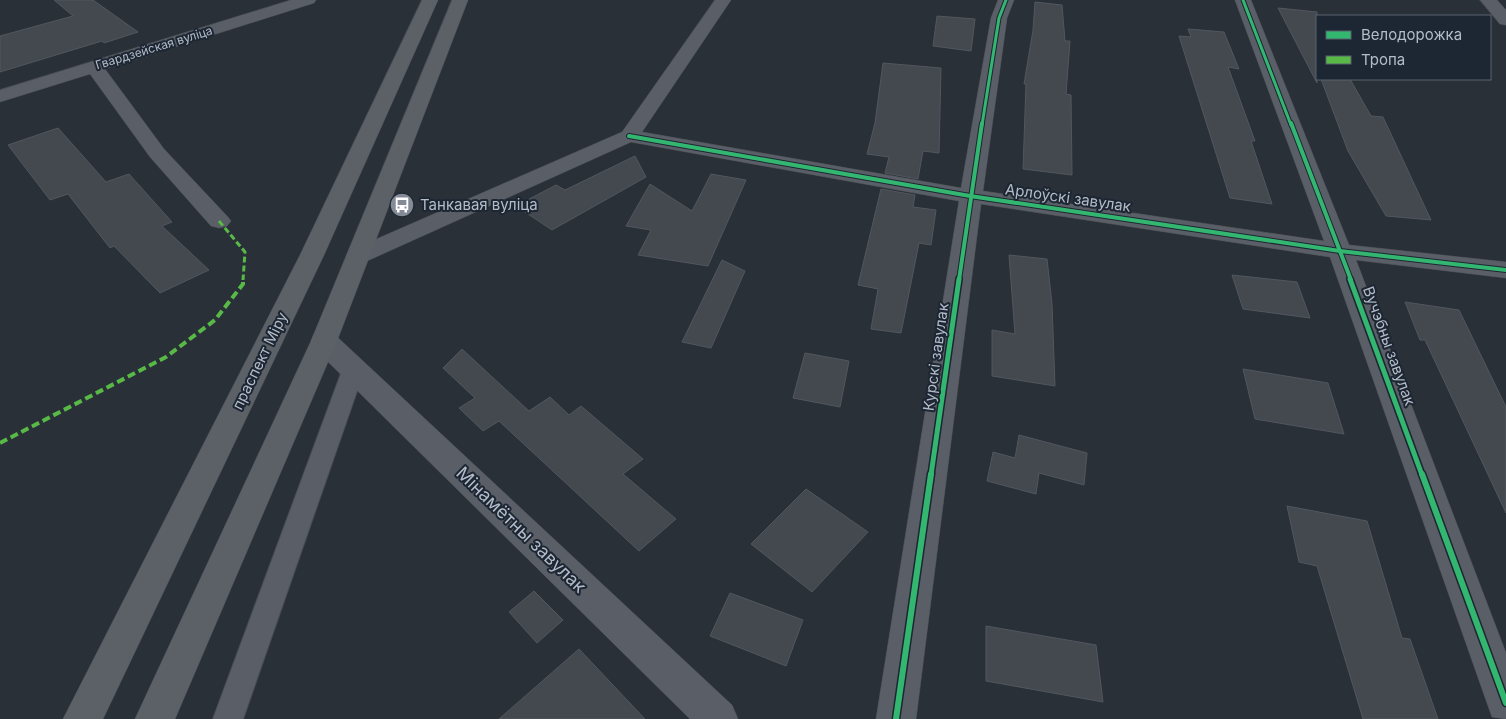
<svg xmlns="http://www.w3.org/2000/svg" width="1506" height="719" viewBox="0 0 1506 719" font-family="Inter,sans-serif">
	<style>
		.building { fill: #444950; stroke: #52575f }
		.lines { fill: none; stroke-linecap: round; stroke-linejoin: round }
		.service-casing { stroke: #484c53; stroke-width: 2 }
		.minor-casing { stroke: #484c53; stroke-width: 1 }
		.primary-casing { stroke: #484c55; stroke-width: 1 }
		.service { fill: #5a5e66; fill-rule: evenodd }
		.minor { fill: #5a5e66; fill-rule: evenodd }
		.primary { fill: #5c6168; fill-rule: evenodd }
		.quiet-far1 { stroke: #58b947; stroke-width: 3; stroke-dasharray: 6 3; stroke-linecap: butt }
		.quiet { stroke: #58b947; stroke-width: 4; stroke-dasharray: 8 4; stroke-linecap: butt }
		.cycleway-far3-casing { stroke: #1d2633; stroke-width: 5 }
		.cycleway-far2-casing { stroke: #1d2633; stroke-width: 6 }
		.cycleway-far1-casing { stroke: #1d2633; stroke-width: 8 }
		.cycleway-casing { stroke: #1d2633; stroke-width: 9 }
		.cycleway-far3 { stroke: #33b770; stroke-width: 3 }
		.cycleway-far2 { stroke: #33b770; stroke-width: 4 }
		.cycleway-far1 { stroke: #33b770; stroke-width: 5 }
		.cycleway { stroke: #33b770; stroke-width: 6 }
		.labels { text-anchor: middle; stroke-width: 4; stroke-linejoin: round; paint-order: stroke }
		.far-street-label { font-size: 12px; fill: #b4bcc9; stroke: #1d2633 }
		.street-label { font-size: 15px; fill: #b4bcc9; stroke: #1d2633 }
		.poi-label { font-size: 15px; fill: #b4bcc9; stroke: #1d2633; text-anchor: start }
		.near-street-label { font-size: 18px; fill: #b4bcc9; stroke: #1d2633 }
	</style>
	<rect width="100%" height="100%" fill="#2a3038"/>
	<g class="building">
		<path d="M54,0h39l45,32 -34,11 -2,-2 -102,31v-36l73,-20z"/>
		<path d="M1035,2l27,3 3,36h5l-4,53 5,1 1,80 -49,-6 3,-85h-2l9,-54z"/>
		<path d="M1278,8l39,4v71z"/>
		<path d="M937,16l38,3 -4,32 -38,-5z"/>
		<path d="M1188,29l36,3 15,37 -11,-2 27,74h-4l21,63 -42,-6 -51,-162 12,1z"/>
		<path d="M883,63l58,5 -2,85 -16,-2 -5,28 -33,-6 4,-16 -22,-3 8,-31z"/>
		<path d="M1321,79h29l21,37 12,1 48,103 -45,-4 -38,-65z"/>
		<path d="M58,128l48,54 23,-8 43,48 -10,4 47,44 -49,23 -46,-47 -4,2 -42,-54 -18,6 -42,-55z"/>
		<path d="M635,156l11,21 -94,53 -36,-24 40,-21 9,5z"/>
		<path d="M711,174l35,6 -38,86 -70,-11 13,-25 -25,-4 24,-42 42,27z"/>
		<path d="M881,189l34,6 -2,12 23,3 -5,35 -12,-2 -18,90 -30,-4 7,-40 -20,-4z"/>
		<path d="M1009,255l38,4 5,45 3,82 -63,-10v-46l23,4z"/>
		<path d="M722,260l23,11 -34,77 -29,-6z"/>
		<path d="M1232,275l65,7 13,36 -67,-9z"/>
		<path d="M1405,302l54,8 47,97v106l-81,-173h-5z"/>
		<path d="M462,349l67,62 21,-14 19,18 12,-9 62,53 -20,15 53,45 -37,32 -140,-130 -16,10 -24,-23 16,-10 -32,-30z"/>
		<path d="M805,353l44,8 -9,46 -47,-9z"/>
		<path d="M1243,369l85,14 16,51 -89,-15z"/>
		<path d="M1019,435l68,18 -3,32 -45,-12 -3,21 -49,-13 6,-29 22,6z"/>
		<path d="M806,489l62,43 -56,60 -61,-48z"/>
		<path d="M1287,506l80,15 35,117 8,1 28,80h-75l-46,-153 -18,-4z"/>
		<path d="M534,591l29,29 -26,23 -28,-31z"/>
		<path d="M730,593l73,27 -17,46 -76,-30z"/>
		<path d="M986,626l110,19 7,57 -117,-21z"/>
		<path d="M579,649l66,70h-146z"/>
	</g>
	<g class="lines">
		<g class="service-casing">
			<path id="service" d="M354,360l8,2 3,6 -122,351h-30l130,-351 3,-6z"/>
		</g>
		<g class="minor-casing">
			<g id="minor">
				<path d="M291,0h25l-2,3 -209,66 59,80 63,67 4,5 -4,5 -8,2 -8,-2 -61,-69 -60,-83 -90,28v-12z"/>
				<path d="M715,0h16l-89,132 319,56 30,-170 7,-18h16l-7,18 -24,173 341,50 -89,-241h16l98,245 157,17v16l-150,-18 150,393v66l-14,-2 -5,-14 -157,-446 -349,-53 -65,515h-40l83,-518 -328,-59 -264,119 -9,3 -9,-3 -3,-5 3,-5 273,-119z"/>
				<path d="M1480,0h17l9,10v15l-6,-1z"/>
				<path d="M324,332l10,2 398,371 6,14h-48l-376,-371 -3,-7 3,-7z"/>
			</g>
		</g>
		<g class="primary-casing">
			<g id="primary">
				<path d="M422,0h16l-114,255 -221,464h-40l237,-464z"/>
				<path d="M452,0h16l-131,341 -162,378h-40l176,-378z"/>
			</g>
		</g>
		<use href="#service" class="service"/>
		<use href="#minor" class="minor"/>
		<use href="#primary" class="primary"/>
		<path class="quiet-far1" d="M219,221l26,31 -2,28"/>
		<path class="quiet" d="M0,443l166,-86 49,-37 28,-36v-5"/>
		<g class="cycleway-far3-casing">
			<g id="cycleway-far3">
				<path d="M1243,0l48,125"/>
				<path d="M982,125l17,-107 7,-18"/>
			</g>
		</g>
		<g class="cycleway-far2-casing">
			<g id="cycleway-far2">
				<path d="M1291,123l60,157"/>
				<path d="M629,136l341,60 370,55 166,19"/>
				<path d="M959,280l23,-157"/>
			</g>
		</g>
		<g class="cycleway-far1-casing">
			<g id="cycleway-far1">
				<path d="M1350,279l72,196"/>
				<path d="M931,475l28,-196"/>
			</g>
		</g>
		<g class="cycleway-casing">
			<g id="cycleway">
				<path d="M1422,474l84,229"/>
				<path d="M896,719l35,-245"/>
			</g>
		</g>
		<use href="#cycleway-far3" class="cycleway-far3"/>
		<use href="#cycleway-far2" class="cycleway-far2"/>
		<use href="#cycleway-far1" class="cycleway-far1"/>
		<use href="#cycleway" class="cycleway"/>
	</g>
	<defs>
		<g id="bus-disc" transform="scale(1.25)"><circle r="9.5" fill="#848b96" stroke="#1d2633"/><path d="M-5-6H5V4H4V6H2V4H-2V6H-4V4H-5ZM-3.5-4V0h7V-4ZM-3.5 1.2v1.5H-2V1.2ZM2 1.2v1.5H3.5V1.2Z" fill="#fff"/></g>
	</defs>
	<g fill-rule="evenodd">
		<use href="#bus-disc" x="402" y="205"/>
	</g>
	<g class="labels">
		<g class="far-street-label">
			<text transform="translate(154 48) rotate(-17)" y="4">Гвардзейская вуліца</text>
		</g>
		<g class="street-label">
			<text transform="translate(1068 198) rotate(8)" y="5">Арлоўскі завулак</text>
			<text transform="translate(1389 346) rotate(70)" y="5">Вучэбны завулак</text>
			<text transform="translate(936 357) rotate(-82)" y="5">Курскі завулак</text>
			<text transform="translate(260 361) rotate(-64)" y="5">праспект Міру</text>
		</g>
		<g class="poi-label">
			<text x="420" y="210">Танкавая вуліца</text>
		</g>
		<g class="near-street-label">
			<text transform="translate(521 530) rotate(44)" y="6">Мінамётны завулак</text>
		</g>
	</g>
	<rect x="1316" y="15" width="175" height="65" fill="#1d2633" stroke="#59626f"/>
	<rect x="1326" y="31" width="25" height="8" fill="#33b770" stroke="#59626f"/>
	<text x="1361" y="40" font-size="15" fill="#b4bcc9">Велодорожка</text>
	<rect x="1326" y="56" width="25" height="8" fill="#58b947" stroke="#59626f"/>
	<text x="1361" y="65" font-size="15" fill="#b4bcc9">Тропа</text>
</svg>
